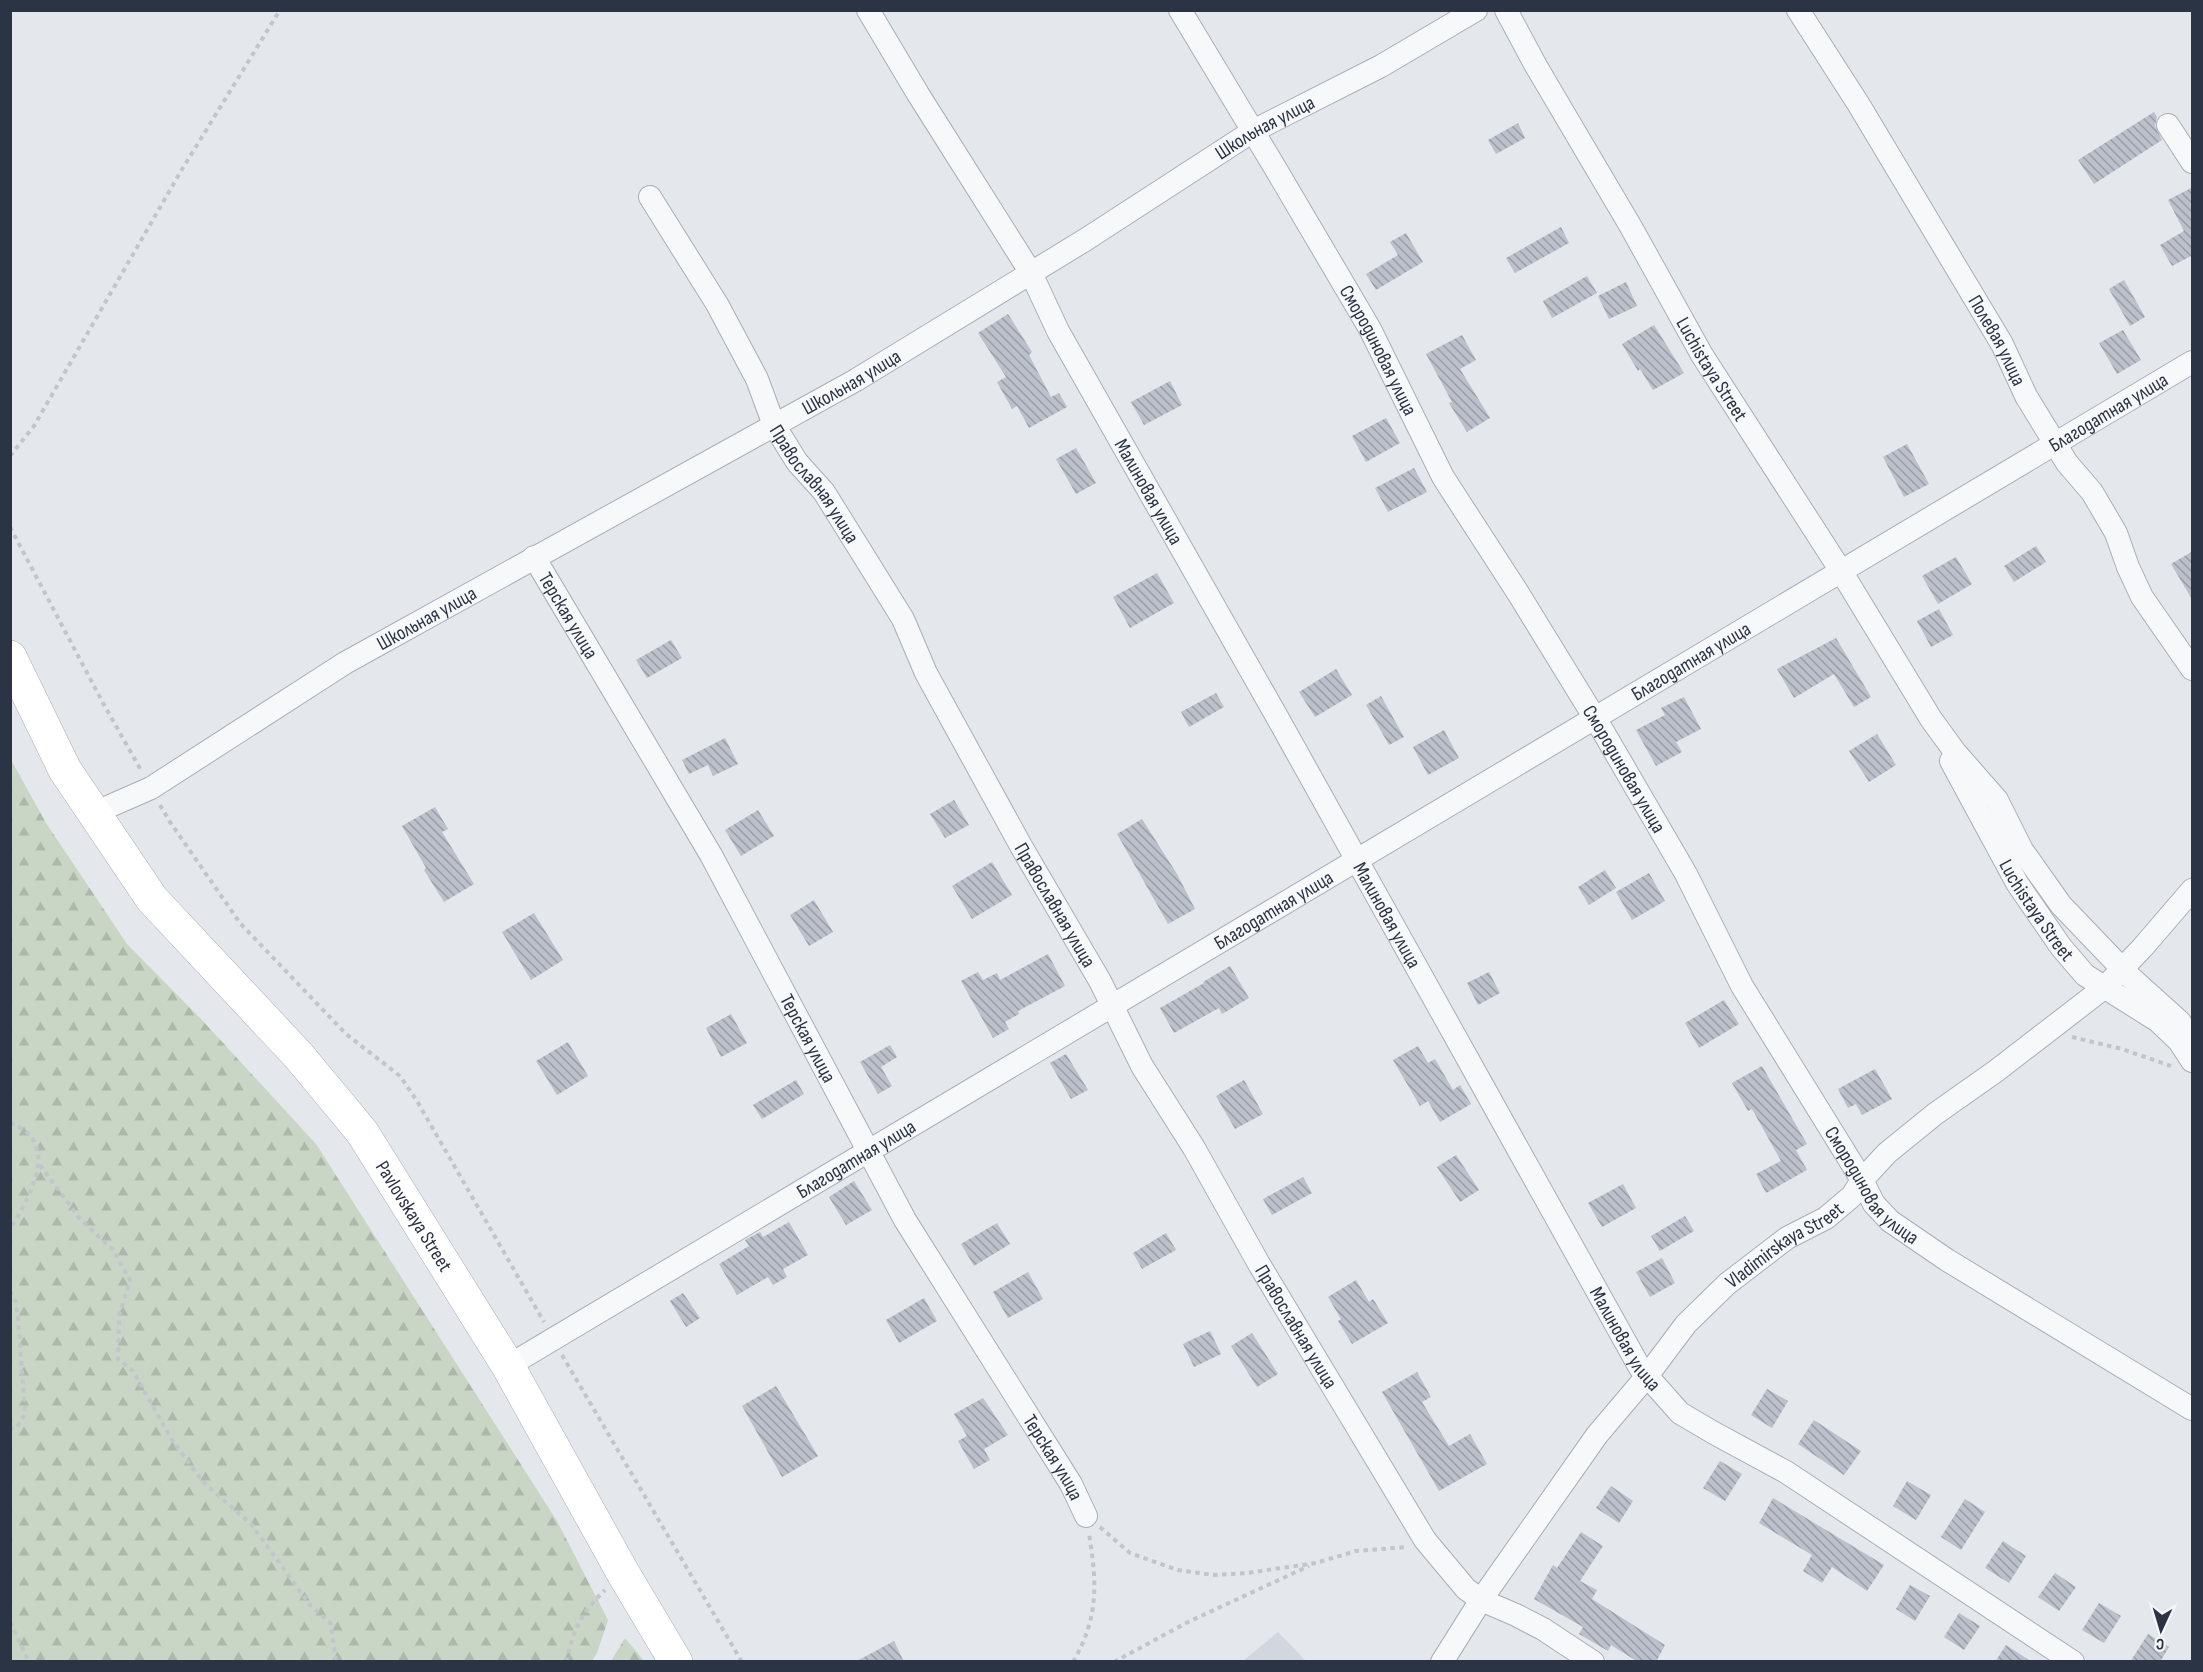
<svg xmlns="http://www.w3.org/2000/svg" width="2203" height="1672" viewBox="0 0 2203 1672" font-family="'Sofia Sans Condensed',sans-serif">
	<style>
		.built { fill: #d2d6de }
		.forest { fill: url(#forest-firs) }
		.building { fill: url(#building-back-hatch) }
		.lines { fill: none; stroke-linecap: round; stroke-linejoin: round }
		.street-casing { stroke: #a9aeb7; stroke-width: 24 }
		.secondary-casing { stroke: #a9aeb7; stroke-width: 34 }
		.path { stroke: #c2c5cb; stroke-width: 4; stroke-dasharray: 4.5 4.5; stroke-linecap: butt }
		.street { stroke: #f7f8fa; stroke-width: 22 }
		.secondary { stroke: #fff; stroke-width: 33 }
		.labels { text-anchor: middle; stroke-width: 6; stroke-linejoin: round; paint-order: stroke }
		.street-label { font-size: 20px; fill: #2b3445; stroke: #f4f6f9 }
	</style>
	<defs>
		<pattern id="forest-firs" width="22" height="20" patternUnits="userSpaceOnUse" patternTransform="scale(1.5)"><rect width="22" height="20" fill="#c9d6c5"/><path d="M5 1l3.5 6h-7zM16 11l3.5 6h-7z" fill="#adb8ab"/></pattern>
		<pattern id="building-back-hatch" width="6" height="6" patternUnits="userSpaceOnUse" patternTransform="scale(1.5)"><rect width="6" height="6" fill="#bbc0ca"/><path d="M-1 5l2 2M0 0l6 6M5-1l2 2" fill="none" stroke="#989da6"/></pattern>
	</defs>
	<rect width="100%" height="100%" fill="#e4e7ec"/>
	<path class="built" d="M1278,1632l28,29h-63z"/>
	<g class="forest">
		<path d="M10,758l36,65 81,121 74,75 115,125 241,377 51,99 -11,33 -5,8h-581z"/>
		<path d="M625,1638l19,23h-33z"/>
	</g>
	<g class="building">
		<path d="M2154,112l3,5 -2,9 7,14 -68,44 -16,-24z"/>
		<path d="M1518,123l7,15 -29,16 -8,-14z"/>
		<path d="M2193,187v68l-21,11 -12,-21 24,-14 -16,-31z"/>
		<path d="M1561,227l8,16 -54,30 -9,-15z"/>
		<path d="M1406,233l17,29 -47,28 -10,-16 32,-19 -8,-13z"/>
		<path d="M1587,276l10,17 -45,25 -9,-17z"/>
		<path d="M2124,280l21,37 -15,9 -21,-37z"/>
		<path d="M1626,282l11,24 -28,13 -11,-23z"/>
		<path d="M1008,314l24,38 -3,3 22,42 8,-4 8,14 -38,21 -12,-22 -5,3 -15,-27 9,-5 -28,-44z"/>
		<path d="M1654,325l30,48 -31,17 -13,-21 -2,2 -16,-27z"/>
		<path d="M2123,330l18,30 -24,14 -18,-31z"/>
		<path d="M1462,335l14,25 -16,9 30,49 -23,14 -18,-29 3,-1 -26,-48z"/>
		<path d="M1170,381l12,24 -38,20 -13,-23z"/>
		<path d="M1386,418l14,25 -34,19 -14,-26z"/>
		<path d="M1907,444l22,40 -25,13 -21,-40z"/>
		<path d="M1076,448l20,35 -20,11 -20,-35z"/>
		<path d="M1414,468l13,24 -39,20 -13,-24z"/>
		<path d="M2036,546l10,16 -32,20 -10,-16z"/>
		<path d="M2193,551v50l-22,-37z"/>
		<path d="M1956,557l16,27 -34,20 -16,-28z"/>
		<path d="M1157,573l17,30 -44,25 -17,-31z"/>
		<path d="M1939,609l14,26 -22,12 -14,-26z"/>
		<path d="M1836,638l35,59 -17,10 -20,-33 -40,24 -17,-29z"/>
		<path d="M671,640l11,18 -35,20 -11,-18z"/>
		<path d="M1336,669l16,26 -37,22 -16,-25z"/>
		<path d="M1216,693l8,14 -35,20 -8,-15z"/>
		<path d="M1381,696l23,41 -15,8 -23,-40z"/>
		<path d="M1684,697l17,32 -25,13 6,10 -26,14 -20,-36 29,-15 -4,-7z"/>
		<path d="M1444,730l15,28 -31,17 -15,-28z"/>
		<path d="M1877,734l19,31 -27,17 -20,-31z"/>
		<path d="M725,738l13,26 -25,12 -5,-11 -19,9 -7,-14z"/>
		<path d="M954,800l15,25 -24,13 -15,-24z"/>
		<path d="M435,807l13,22 -6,3 32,52 -30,18 -20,-32 2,-2 -24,-42z"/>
		<path d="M758,810l16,26 -33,20 -16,-26z"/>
		<path d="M1142,819l35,55 18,35 -27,15 -51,-90z"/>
		<path d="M992,862l20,33 -40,24 -20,-33z"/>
		<path d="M1605,870l11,18 -27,17 -11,-18z"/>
		<path d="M1649,873l16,28 -33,19 -16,-28z"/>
		<path d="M814,900l19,32 -24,14 -19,-31z"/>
		<path d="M534,913l29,47 -32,20 -29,-48z"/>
		<path d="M1048,954l17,32 -47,25 1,3 -14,8 4,7 -16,9 -32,-57 17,-9 5,8 14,-7 3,7z"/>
		<path d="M1230,966l19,32 -27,16 -3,-6 -45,25 -14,-25 44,-25 -1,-1z"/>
		<path d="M1489,972l11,21 -22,12 -11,-22z"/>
		<path d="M1724,1000l15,24 -40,24 -14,-25z"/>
		<path d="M731,1014l16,29 -26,14 -15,-29z"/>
		<path d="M568,1042l20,34 -31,19 -21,-34z"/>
		<path d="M890,1045l7,12 -16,10 11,19 -14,8 -18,-32z"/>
		<path d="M1418,1046l10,17 7,-4 18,31 7,-5 11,19 -31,18 -12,-21 -8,5 -27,-46z"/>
		<path d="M1066,1054l22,36 -17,9 -21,-36z"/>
		<path d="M1762,1066l45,78 -11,6 11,20 -41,23 -10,-19 25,-13 -29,-52 -4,2 -16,-28z"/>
		<path d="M1875,1069l17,30 -30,16 -6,-11 -8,4 -10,-19z"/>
		<path d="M796,1080l8,14 -42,25 -9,-14z"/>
		<path d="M1244,1080l19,34 -28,15 -19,-33z"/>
		<path d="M1456,1155l23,35 -19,12 -23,-35z"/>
		<path d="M1303,1177l9,16 -40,22 -9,-16z"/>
		<path d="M854,1181l18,29 -26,15 -17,-28z"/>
		<path d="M1623,1184l13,24 -34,19 -14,-24z"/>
		<path d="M1685,1216l9,15 -34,20 -9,-15z"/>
		<path d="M789,1222l19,33 -25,14 4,8 -14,8 -5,-8 -31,18 -18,-31 30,-18 -4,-6 15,-8 3,5z"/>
		<path d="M997,1223l13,21 -36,22 -13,-22z"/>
		<path d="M1166,1233l10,17 -34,19 -9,-16z"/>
		<path d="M1662,1258l13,25 -25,14 -14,-25z"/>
		<path d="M1028,1272l15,27 -35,19 -15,-26z"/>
		<path d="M1356,1280l13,22 4,-3 15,24 -36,21 -14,-23 3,-2 -13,-22z"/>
		<path d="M683,1293l17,25 -14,9 -16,-26z"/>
		<path d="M924,1298l13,23 -38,22 -13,-23z"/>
		<path d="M1210,1331l11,23 -27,13 -11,-23z"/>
		<path d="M1252,1333l26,41 -21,13 -26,-41z"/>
		<path d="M1417,1372l14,25 -9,5 27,44 21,-12 17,30 -48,27 -57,-99z"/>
		<path d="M776,1386l42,70 -36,21 -40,-71z"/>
		<path d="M1767,1389l21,12 -16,27 -21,-13z"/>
		<path d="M983,1398l25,37 -24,14 6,11 -16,9 -16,-28 9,-5 -13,-22z"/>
		<path d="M1814,1420l47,31 -17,24 -46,-31z"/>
		<path d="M1720,1461l22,13 -17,27 -22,-13z"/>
		<path d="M1907,1481l24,14 -15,25 -23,-14z"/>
		<path d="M1611,1486l22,15 -14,22 -23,-15z"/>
		<path d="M1773,1498l111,67 -17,26 -35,-24 -10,16 -19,-12 9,-16 -53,-32z"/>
		<path d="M1965,1499l20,13 -24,38 -20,-13z"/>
		<path d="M1581,1532l22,14 -23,35 17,9 -5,9 73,46 -9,17h-18l-27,-17 -3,6 -29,-17 4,-7 -49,-28 19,-34 4,3z"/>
		<path d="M2003,1541l23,15 -17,27 -24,-15z"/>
		<path d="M2055,1573l21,14 -17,24 -21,-14z"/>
		<path d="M1910,1585l20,11 -15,25 -19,-12z"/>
		<path d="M2099,1603l22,13 -17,27 -22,-13z"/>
		<path d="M1959,1613l21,13 -16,24 -20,-13z"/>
		<path d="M2148,1634l21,13 -9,15h-30z"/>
		<path d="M894,1641l10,21h-49z"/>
		<path d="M2006,1645l26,17h-37z"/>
	</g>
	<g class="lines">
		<g class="street-casing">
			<g id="street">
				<path id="s1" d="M868,10l50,84 113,179 27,58 218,384 364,653 40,45 34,20 72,39 287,190"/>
				<path id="s2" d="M1180,10l94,156 96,163 73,148 75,116 86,140 82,141 56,112 120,194 12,24 16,17 57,39 245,149"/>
				<path id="s3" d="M1506,10l30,56 95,161 71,128 139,216 90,148 24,33 42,48 25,50 39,55 69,72 50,45 12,22"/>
				<path id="s4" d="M1798,10l61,95 143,239 24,52 41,67 25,29 24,41 12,34 14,30 50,72"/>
				<path d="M2168,125l24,37"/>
				<path id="s5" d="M650,197l67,107 40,75 17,46 23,37 27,30 79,127 23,54 95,173 79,135 42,85 52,82 65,116 166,276 41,49 15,11 35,15 27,14 50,33"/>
				<path id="s6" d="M534,557l177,298 194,365 166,264 15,32"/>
				<path id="s7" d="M1951,761l66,122 44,64 24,28 73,46 21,20 13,20"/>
				<path id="s8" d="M94,813l57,-25 194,-125 511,-283 229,-140 168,-109 128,-65 95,-56"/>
				<path id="s9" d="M508,1366l1684,-1004"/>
				<path id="s10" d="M1442,1662l39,-62 116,-165 50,-59 39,-52 41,-40 60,-46 39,-20 26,-22 10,-16 25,-27 48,-39 61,-43 109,-84 38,-40 49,-57"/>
			</g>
		</g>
		<g class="secondary-casing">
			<g id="secondary">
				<path id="s11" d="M10,657l55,113 87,129 146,156 64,77 146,234 115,207 53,89"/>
			</g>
		</g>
		<g class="path">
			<path d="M10,456l24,-30 147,-255 99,-161"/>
			<path d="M10,527l93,176 39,69"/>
			<path d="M160,805l10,17 70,101 106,111 54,42 17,25 127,221"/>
			<path d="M2072,1037l50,12 49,17"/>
			<path d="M10,1123c53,19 19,74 0,107"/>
			<path d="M40,1165l40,54 33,31 17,30 -11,36 -1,43 15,12 39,69 31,42 48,42 59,81 21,19 5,38"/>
			<path d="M10,1291l6,11 3,28 6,84 -8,13 -7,2"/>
			<path d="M562,1355l180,307"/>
			<path d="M1100,1527l30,26 48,17 35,5 34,-2 69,-10 40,-12 52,-4"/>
			<path d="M10,1622l19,40"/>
			<path d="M566,1662c8,-33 14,-48 39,-72"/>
			<path d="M1073,1662c26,-44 24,-80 16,-128"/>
			<path d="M1114,1662l74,-40 121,-56"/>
		</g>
		<use href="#street" class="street"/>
		<use href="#secondary" class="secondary"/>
	</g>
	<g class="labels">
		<g class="street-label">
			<text dy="7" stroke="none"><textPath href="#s8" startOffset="1358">Школьная улица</textPath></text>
			<text dy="7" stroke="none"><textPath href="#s4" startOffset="386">Полевая улица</textPath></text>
			<text dy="7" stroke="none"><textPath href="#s2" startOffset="394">Смородиновая улица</textPath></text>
			<text dy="7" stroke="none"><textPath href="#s3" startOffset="414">Luchistaya Street</textPath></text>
			<text dy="7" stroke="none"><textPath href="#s8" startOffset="872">Школьная улица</textPath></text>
			<text dy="7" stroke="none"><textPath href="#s9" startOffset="1863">Благодатная улица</textPath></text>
			<text dy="7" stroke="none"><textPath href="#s5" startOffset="332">Православная улица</textPath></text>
			<text dy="7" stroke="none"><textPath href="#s1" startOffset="558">Малиновая улица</textPath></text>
			<text dy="7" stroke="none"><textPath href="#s6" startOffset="68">Терская улица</textPath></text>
			<text dy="7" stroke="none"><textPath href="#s8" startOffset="386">Школьная улица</textPath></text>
			<text dy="7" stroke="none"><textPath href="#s9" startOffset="1377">Благодатная улица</textPath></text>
			<text dy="7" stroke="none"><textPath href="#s2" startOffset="880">Смородиновая улица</textPath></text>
			<text dy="7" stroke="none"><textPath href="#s5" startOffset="818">Православная улица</textPath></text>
			<text dy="7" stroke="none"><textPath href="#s9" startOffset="891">Благодатная улица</textPath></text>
			<text dy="7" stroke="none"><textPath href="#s7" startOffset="172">Luchistaya Street</textPath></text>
			<text dy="7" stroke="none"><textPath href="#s1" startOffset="1044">Малиновая улица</textPath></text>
			<text dy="7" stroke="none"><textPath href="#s6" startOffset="554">Терская улица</textPath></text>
			<text dy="7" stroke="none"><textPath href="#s9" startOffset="405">Благодатная улица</textPath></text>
			<text dy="7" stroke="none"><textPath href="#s2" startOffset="1366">Смородиновая улица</textPath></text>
			<text dy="7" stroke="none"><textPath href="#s11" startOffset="694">Pavlovskaya Street</textPath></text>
			<text dy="7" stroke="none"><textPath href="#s10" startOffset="544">Vladimirskaya Street</textPath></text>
			<text dy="7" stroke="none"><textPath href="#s5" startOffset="1304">Православная улица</textPath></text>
			<text dy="7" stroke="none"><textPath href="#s1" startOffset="1530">Малиновая улица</textPath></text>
			<text dy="7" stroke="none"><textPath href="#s6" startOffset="1040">Терская улица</textPath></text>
		</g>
	</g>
	<rect width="2203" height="1672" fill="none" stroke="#2b3445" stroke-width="24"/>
	<g transform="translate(2161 1630) rotate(184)" stroke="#f4f6f9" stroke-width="4.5" paint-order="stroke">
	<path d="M0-4.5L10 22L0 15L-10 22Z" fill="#2b3445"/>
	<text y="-9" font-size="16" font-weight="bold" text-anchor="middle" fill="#2b3445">С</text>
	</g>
</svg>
